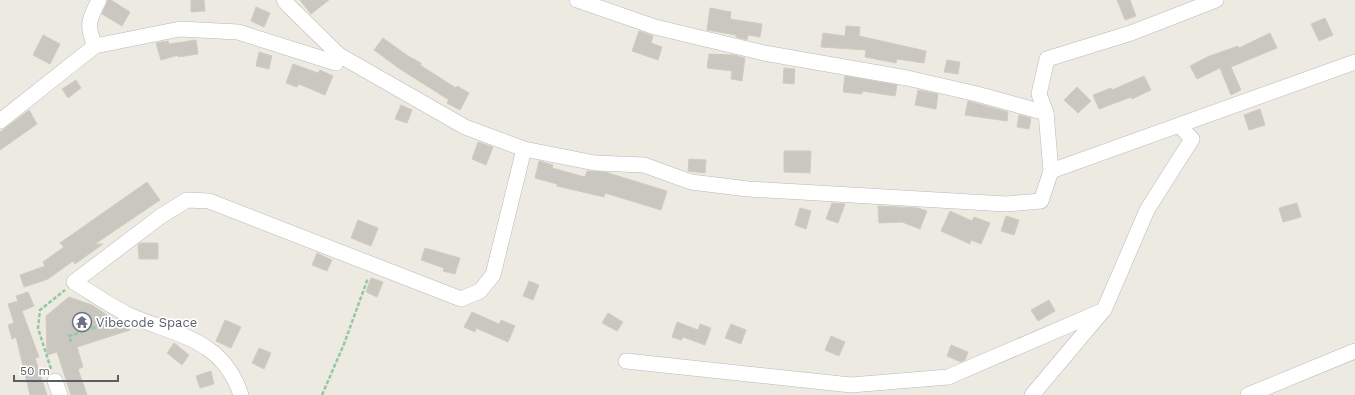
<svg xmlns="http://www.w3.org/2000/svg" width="1355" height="395" viewBox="0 0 1355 395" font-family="'Work Sans',sans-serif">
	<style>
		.building { fill: #cac7c0; stroke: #d2ccbf }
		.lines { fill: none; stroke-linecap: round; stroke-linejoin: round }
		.street-casing { stroke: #b6b9be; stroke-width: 16 }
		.path { stroke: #94c8a2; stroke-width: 2.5; stroke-dasharray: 4 2; stroke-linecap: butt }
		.street { stroke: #fff; stroke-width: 15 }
		.labels { text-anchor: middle; stroke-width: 3.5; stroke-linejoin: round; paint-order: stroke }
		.worship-label { font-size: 13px; fill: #5b616d; stroke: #fff; text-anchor: start }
	</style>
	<rect width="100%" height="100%" fill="#edeae1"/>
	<g class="building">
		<path d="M108,0h3l19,12 -8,14 -20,-12z"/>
		<path d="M191,0h13l1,11 -14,1z"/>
		<path d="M300,0h29l-18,14z"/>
		<path d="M1117,0h13l6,16 -11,4z"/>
		<path d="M256,7l14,6 -6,14 -13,-6z"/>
		<path d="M710,8l21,4 -1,7 32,5 -2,13 -12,-2 -1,5 -11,-3v-2l-29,-5z"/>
		<path d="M1325,18l8,17 -14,6 -8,-17z"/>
		<path d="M846,26l14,1 -1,9 67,15 -2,12 -27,-4 -1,4 -31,-6 1,-7 -45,-3 2,-14 22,3z"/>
		<path d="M639,31l14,5 -2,7 11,4 -4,13 -26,-9z"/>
		<path d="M1270,33l7,15 -46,19 10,23 -10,5 -11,-27 -23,11 -7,-13 17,-9 31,-11 1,2z"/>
		<path d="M43,35l17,9 -10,20 -17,-9z"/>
		<path d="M383,38l25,18 13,7 -1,2 36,23 1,-2 12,7 -9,17 -13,-7 2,-3 -49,-31 -26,-19z"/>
		<path d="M196,40l2,14 -20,3v-2l-17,5 -5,-17 12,-2 1,3z"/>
		<path d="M259,52l13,4 -3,13 -13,-3z"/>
		<path d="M709,54l25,1 11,3 -3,23 -11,-2 1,-8 -25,-3z"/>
		<path d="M947,60l13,2 -2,12 -14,-2z"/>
		<path d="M293,64l25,9 2,-3 13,6 -8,19 -26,-11 -2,3 -11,-4z"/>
		<path d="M784,68l11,1 -1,15 -11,-1z"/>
		<path d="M845,76l52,9 -2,11 -33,-5v3l-19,-2z"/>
		<path d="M1144,76l7,14 -19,9 -1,-2 -32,12 -6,-14 18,-7 1,2z"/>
		<path d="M76,80l5,8 -13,10 -6,-9z"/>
		<path d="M1077,87l14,14 -13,12 -14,-13z"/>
		<path d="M918,90l20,4 -2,15 -21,-4z"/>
		<path d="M968,101l40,11 -1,9 -42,-6z"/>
		<path d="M401,105l11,5 -5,13 -12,-4z"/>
		<path d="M1260,109l5,16 -16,5 -5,-15z"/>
		<path d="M29,110l8,14 -37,26v-18z"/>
		<path d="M1019,115l12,3 -2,11 -12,-2z"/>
		<path d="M478,142l15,5 -7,18 -14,-6z"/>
		<path d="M784,151h27l-1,22 -26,-1z"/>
		<path d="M689,159l17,1 -1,13 -17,-2z"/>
		<path d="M539,161l14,4 -1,3 33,9 2,-6 18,1 62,19 -6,19 -56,-17 -1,4 -47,-11v-2l-22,-6z"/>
		<path d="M147,182l13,18 -65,44h8l-28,20 -2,-3 -25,18 -24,8 -4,-12 25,-9 -2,-4 21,-15 -4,-4z"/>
		<path d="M832,203l13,1 -7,19 -12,-4z"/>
		<path d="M1297,203l4,14 -18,5 -4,-14z"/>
		<path d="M878,206l40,2 9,3 -7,18 -18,-7 -23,1z"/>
		<path d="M800,208l11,3 -5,18 -11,-4z"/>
		<path d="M950,211l22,10 2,-4 16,6 -9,21 -10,-4 -1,4 -29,-13z"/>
		<path d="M1006,216l13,4 -5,15 -13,-4z"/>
		<path d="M358,220l20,8 -7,18 -20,-8z"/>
		<path d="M140,243h18v16h-19l-1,-14z"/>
		<path d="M425,248l35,10 -5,16 -12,-3 1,-3 -23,-8z"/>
		<path d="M317,253l15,7 -5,11 -15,-6z"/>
		<path d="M371,278l12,4 -6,15 -11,-5z"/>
		<path d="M529,281l10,4 -6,15 -10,-4z"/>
		<path d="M28,292l6,14 -12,5 17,46 -4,1 12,37h-17l-14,-58 -4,2 -4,-14 6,-2 -6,-19 10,-3 -2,-5z"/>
		<path d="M69,297l23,8 38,25 -53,17 6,20 -5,2 9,26h-16l-14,-43 -10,3 -1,-39z"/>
		<path d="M1049,300l6,11 -17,10 -7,-11z"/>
		<path d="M472,312l27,12 2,-4 14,6 -7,16 -32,-14 -1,4 -11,-5z"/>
		<path d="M608,313l15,9 -6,9 -15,-8z"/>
		<path d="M225,320l16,7 -10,21 -15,-7z"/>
		<path d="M677,322l21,8 2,-6 11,4 -6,17 -22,-8 -2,3 -9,-3z"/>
		<path d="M731,324l15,6 -5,14 -16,-6z"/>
		<path d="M831,336l14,6 -6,14 -14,-6z"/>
		<path d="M174,343l15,12 -7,10 -15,-12z"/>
		<path d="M951,345l17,7 -3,8 -4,2 -14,-6z"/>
		<path d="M259,348l12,5 -7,16 -12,-6z"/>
		<path d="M211,371l3,13 -14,4 -4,-12z"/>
	</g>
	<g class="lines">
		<g class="street-casing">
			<g id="street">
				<path d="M284,0l4,5 51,50 126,72 59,22 71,14 49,2 47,17 57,7 258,15 35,-3 10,-30 -5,-58 -7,-19 8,-35 84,-26 85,-33"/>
				<path d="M577,0l78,27 109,26 143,25 70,16 69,19"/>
				<path d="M95,46c-9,-20 -6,-27 4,-46"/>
				<path d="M0,121l95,-75 85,-17 58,3 98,31"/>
				<path d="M1051,171l304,-109"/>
				<path d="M626,361l225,24 97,-8 156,-67 43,-100 45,-71 -12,-13"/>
				<path d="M55,381l5,14"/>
				<path d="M241,395c-19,-58 -66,-59 -114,-81 -18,-9 -35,-21 -53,-32l87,-66 26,-16 22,1 252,98 19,-8 13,-16 31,-126"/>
				<path d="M1032,395l70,-83"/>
				<path d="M1248,395l107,-44"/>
			</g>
		</g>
		<g class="path">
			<path d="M71,342l-2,-6 36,-12"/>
			<path d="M51,369l-13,-41 2,-18 25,-20"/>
			<path d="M322,395l22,-51 24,-66"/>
		</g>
		<use href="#street" class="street"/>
	</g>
	<defs>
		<g id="temple-ring" transform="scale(1)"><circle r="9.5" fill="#fff" stroke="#6b7280" stroke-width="1.5"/><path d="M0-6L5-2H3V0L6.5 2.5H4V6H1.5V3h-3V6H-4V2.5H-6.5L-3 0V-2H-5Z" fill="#6b7280"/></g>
	</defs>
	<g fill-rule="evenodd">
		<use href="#temple-ring" x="82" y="322"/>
	</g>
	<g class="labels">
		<g class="worship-label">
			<text x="96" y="327">Vibecode Space</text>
		</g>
	</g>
	<path d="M14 375v6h104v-6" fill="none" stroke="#595e63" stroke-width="2"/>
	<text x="20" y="375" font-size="12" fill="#595e63" stroke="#ffffff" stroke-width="3" paint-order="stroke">50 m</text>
</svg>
